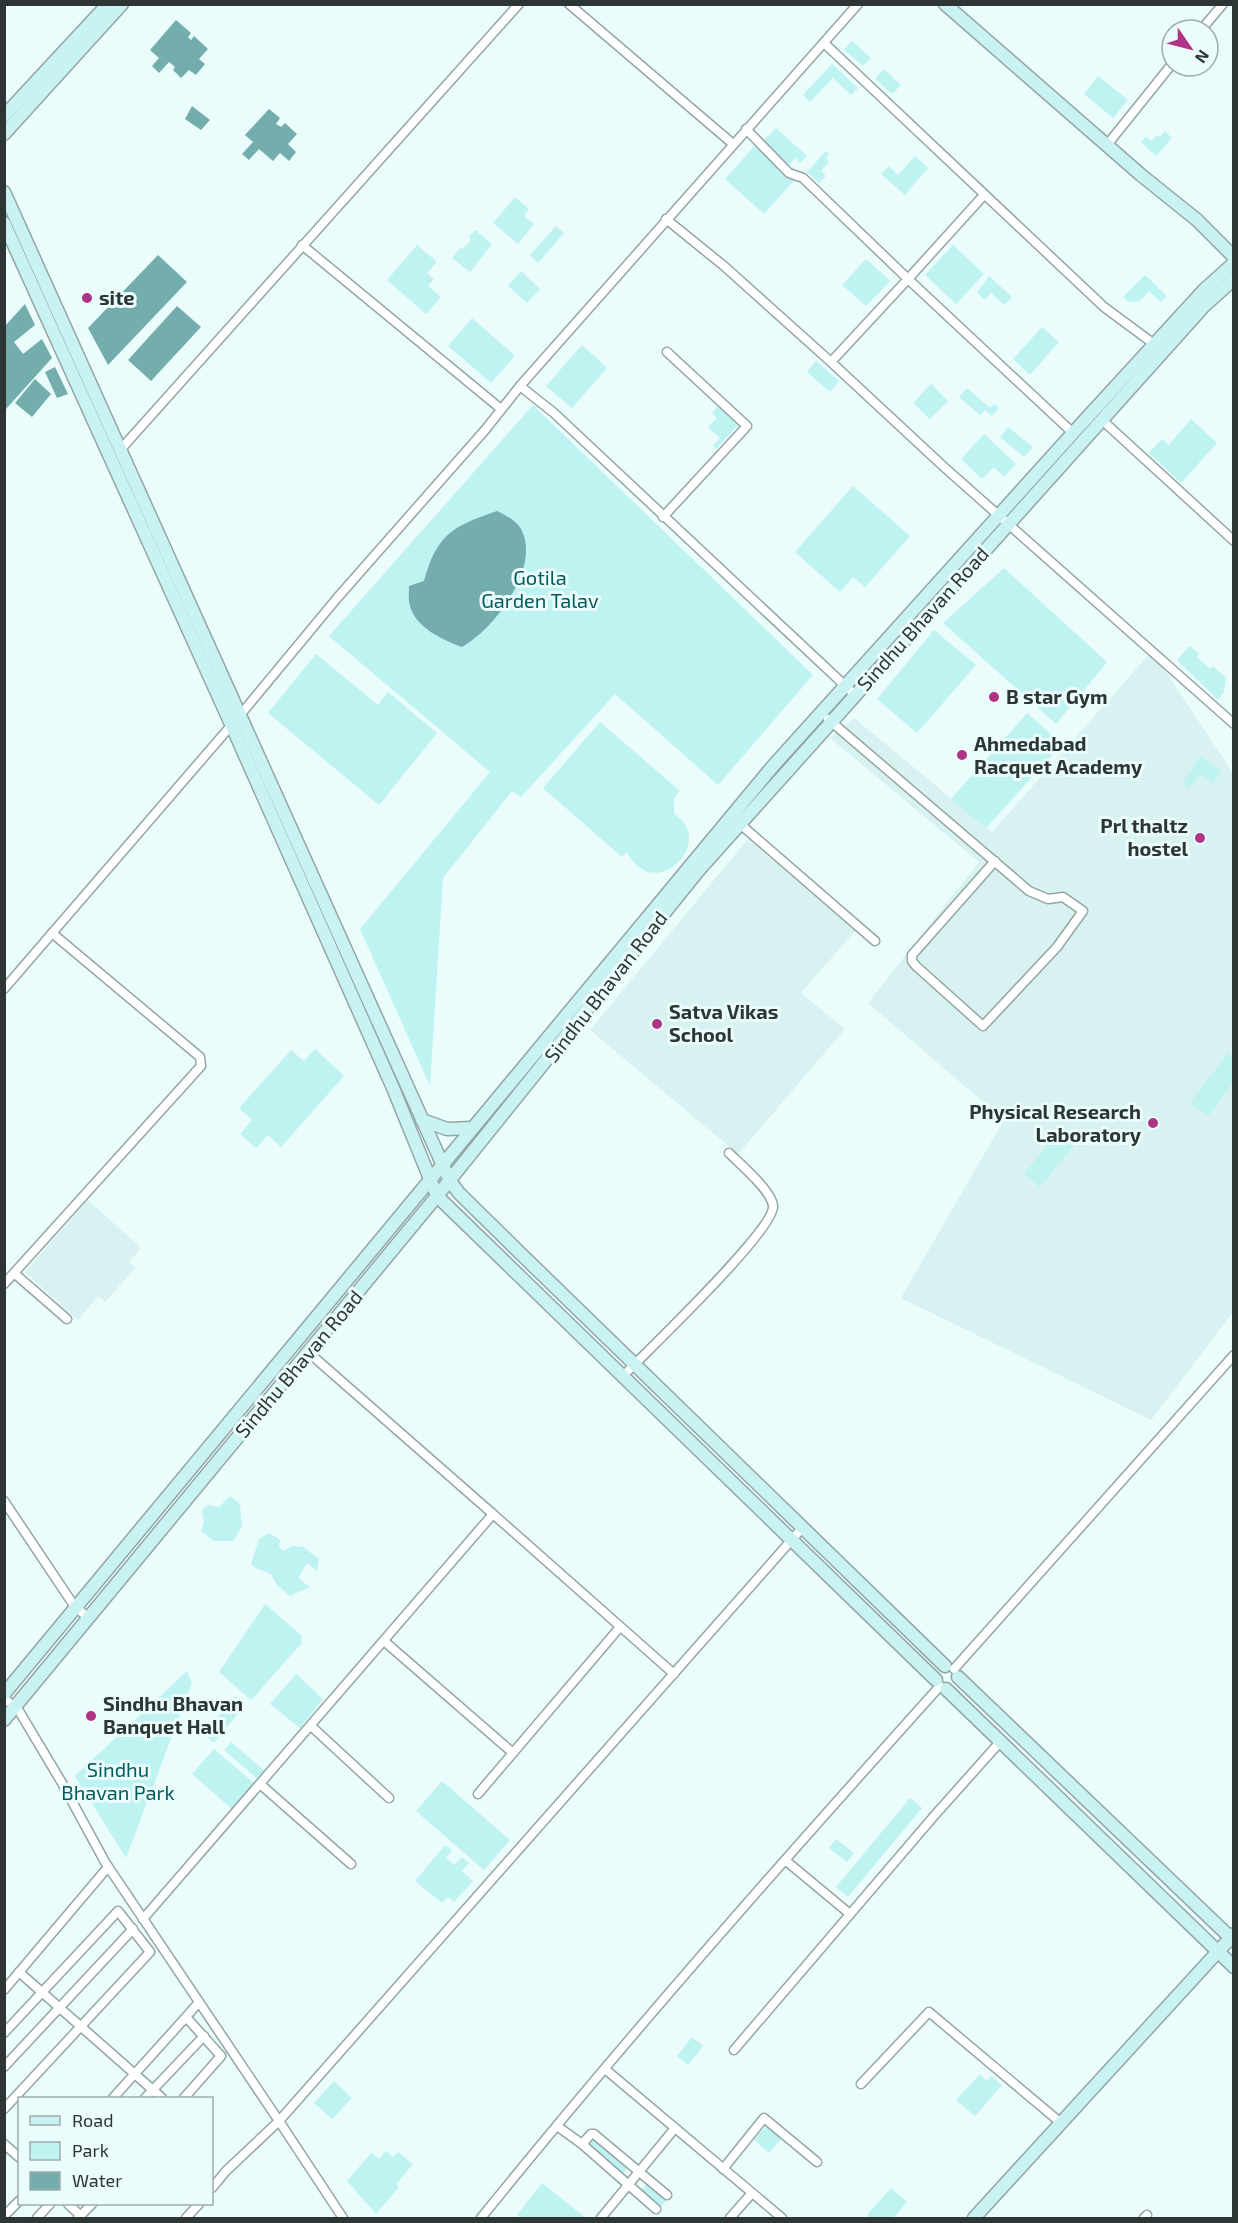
<svg xmlns="http://www.w3.org/2000/svg" width="1238" height="2223" viewBox="0 0 1238 2223" font-family="'Exo 2',sans-serif">
	<style>
		.built { fill: #d7f2f1 }
		.green { fill: #bef3f2 }
		.water { fill: #73adac }
		.lines { fill: none; stroke-linecap: round; stroke-linejoin: round }
		.street-casing { stroke: #94a5a5; stroke-width: 11 }
		.secondary-casing { stroke: #94a5a5; stroke-width: 15 }
		.street { stroke: #fff; stroke-width: 8 }
		.secondary { stroke: #c9f3f2; stroke-width: 12 }
		.poi-dot { fill: #b03485; stroke: #eafcfc; stroke-width: 2 }
		.labels { text-anchor: middle; stroke-width: 6; stroke-linejoin: round; paint-order: stroke }
		.poi-label { font-size: 20px; font-weight: bold; fill: #2e3535; stroke: #eafcfc; text-anchor: start }
		.park-label { font-size: 20px; fill: #025b5b; stroke: #eafcfc }
		.street-label { font-size: 20px; fill: #2e3535; stroke: #eafcfc }
	</style>
	<rect width="100%" height="100%" fill="#eafcfc"/>
	<g class="built">
		<path d="M1152,651l81,122v539l-82,108 -250,-122 103,-178 -136,-117 111,-141 -149,-124 24,-20 138,114z"/>
		<path d="M748,839l107,92 -54,62 44,36 -107,125 -148,-124z"/>
		<path d="M88,1200l53,48 -12,14 6,6 -30,34 -7,-6 -20,24 -53,-48z"/>
	</g>
	<g class="green">
		<path d="M852,41l19,17 -8,8 -19,-16z"/>
		<path d="M832,64l26,24 -7,7 -18,-17 -23,24 -7,-7z"/>
		<path d="M884,69l17,16 -9,9 -17,-15z"/>
		<path d="M1098,76l30,24 -15,18 -29,-24z"/>
		<path d="M776,128l31,28 -7,7 -5,-5 -6,7 -26,-24z"/>
		<path d="M1165,131l7,7 -16,18 -15,-14 5,-5 5,4 6,-6 3,2z"/>
		<path d="M758,142l39,35 -33,37 -39,-35z"/>
		<path d="M826,151l3,3 -3,4 3,4 -8,9 5,5 -7,7 -12,-11z"/>
		<path d="M915,156l13,12 -23,27 -24,-21 8,-8 9,9z"/>
		<path d="M515,197l14,12 -5,7 10,8 -16,20 -25,-21z"/>
		<path d="M556,226l8,7 -26,30 -8,-8z"/>
		<path d="M475,230l17,14 -22,28 -18,-14 9,-11 2,2 8,-9 -2,-3z"/>
		<path d="M417,245l20,17 -10,11 7,6 -6,7 13,11 -15,17 -39,-34z"/>
		<path d="M953,245l31,29 -28,30 -31,-29z"/>
		<path d="M866,259l24,22 -24,25 -24,-21z"/>
		<path d="M521,271l19,18 -13,14 -19,-17z"/>
		<path d="M1145,275l22,21 -6,6 -12,-11 -9,10 -12,1 -5,-5z"/>
		<path d="M989,276l23,21 -8,8 -13,-12 -6,7 -8,-7z"/>
		<path d="M472,318l43,38 -24,27 -43,-37z"/>
		<path d="M1042,327l17,15 -29,33 -17,-16z"/>
		<path d="M582,345l25,23 -35,40 -26,-22z"/>
		<path d="M816,361l23,20 -9,11 -23,-20z"/>
		<path d="M931,384l17,17 -18,18 -17,-16z"/>
		<path d="M967,388l23,20 4,-4 5,4 -7,8 -7,-6 -5,5 -21,-18z"/>
		<path d="M533,405l280,270 -95,110 -103,-91 -94,103 -9,-6 -69,87 -13,208 -70,-157 130,-157 -161,-136z"/>
		<path d="M718,406l21,18 -23,25 -3,-3 7,-8 -12,-11 9,-9 -5,-5z"/>
		<path d="M1191,419l26,24 -36,40 -32,-30 13,-14 7,6z"/>
		<path d="M1008,427l25,20 -9,10 -24,-20z"/>
		<path d="M984,434l32,30 -12,13 -10,-10 -12,12 -21,-20z"/>
		<path d="M853,486l57,50 -45,51 -12,-10 -13,15 -45,-40z"/>
		<path d="M1004,568l103,94 -51,62 -113,-101z"/>
		<path d="M934,630l42,35 -59,68 -40,-34z"/>
		<path d="M1190,646l9,8 -2,3 13,12 3,-3 13,12 -2,14 -6,8 -41,-40z"/>
		<path d="M316,654l62,51 10,-13 49,41 -58,72 -111,-92z"/>
		<path d="M1027,713l35,31 -76,84 -35,-29z"/>
		<path d="M600,722l80,69 -6,7v16c44,27 -20,92 -47,38l-5,5 -79,-69z"/>
		<path d="M1200,757l21,14 -9,12 -13,-9 -10,15 -7,-6z"/>
		<path d="M315,1049l29,27 -63,71 -13,-12 -12,13 -16,-14 12,-14 -13,-12 52,-58 13,11z"/>
		<path d="M1228,1053l5,4v25l-25,34 -18,-13z"/>
		<path d="M1063,1125l17,13 -40,49 -16,-13z"/>
		<path d="M230,1496l10,8 2,23 -9,14h-19l-13,-10 3,-9 -2,-11 4,-6 13,2z"/>
		<path d="M269,1533l11,7 -1,7 5,4 8,-5 11,1 16,12 -2,12 -10,-8 -9,15 12,9 -20,9 -14,-12 -5,-10 -15,-6 -5,-4 8,-25z"/>
		<path d="M265,1604l37,32 -1,8 -50,56 -32,-28z"/>
		<path d="M187,1671l5,12 -66,175 -51,-82z"/>
		<path d="M296,1674l27,25 -23,29 -30,-24z"/>
		<path d="M235,1696l10,9 -31,38 -10,-9z"/>
		<path d="M231,1742l35,30 -7,8 -35,-30z"/>
		<path d="M214,1749l41,35 -22,26 -41,-36z"/>
		<path d="M442,1781l68,59 -26,30 -68,-59z"/>
		<path d="M910,1798l12,10 -74,89 -12,-10z"/>
		<path d="M836,1839l18,14 -7,9 -18,-14z"/>
		<path d="M445,1845l7,5 -6,8 8,7 8,-8 7,6 -7,8 11,10 -19,21 -6,-5 -6,6 -27,-22z"/>
		<path d="M692,2037l11,9 -15,19 -11,-9z"/>
		<path d="M980,2074l7,7 4,-5 11,9 -27,31 -19,-16z"/>
		<path d="M334,2081l18,17 -20,21 -18,-16z"/>
		<path d="M768,2124l15,13 -14,16 -15,-13z"/>
		<path d="M594,2137l35,29 -6,8 -35,-30z"/>
		<path d="M386,2151l7,6 5,-5 15,12 -17,20 3,3 -23,27 -29,-33 24,-28 8,6z"/>
		<path d="M649,2181l19,18 -8,9 -19,-18z"/>
		<path d="M542,2183l44,35h-65l-4,-3z"/>
		<path d="M891,2188l16,14 -14,16h-23l-3,-3z"/>
	</g>
	<g class="water">
		<path d="M176,20l15,13 -3,4 3,3 3,-4 14,13 -9,10 6,5 -9,11 -7,-5 -8,8 -8,-8 2,-3 -6,-5 -10,11 -7,-7 7,-8 -9,-8z"/>
		<path d="M192,106l18,14 -9,10 -16,-11z"/>
		<path d="M269,109l11,9 -4,6 5,3 4,-4 12,11 -9,10 8,8 -7,9 -9,-8 -7,8 -14,-12 -10,11 -7,-6 11,-12 -8,-7z"/>
		<path d="M158,255l29,27 -79,83 -20,-37z"/>
		<path d="M25,304l10,21 -21,17 9,12 19,-15 10,19 -46,51 -1,-83z"/>
		<path d="M177,306l24,21 -50,54 -23,-21z"/>
		<path d="M55,367l13,27 -11,4 -12,-26z"/>
		<path d="M35,379l16,15 -19,23 -17,-14z"/>
		<path d="M497,511c8,4 21,10 25,20 18,38 -28,98 -60,116 -19,-7 -46,-19 -52,-41 -2,-6 -1,-14 -1,-20l15,-5c13,-47 29,-55 73,-70z"/>
	</g>
	<g class="lines">
		<g class="street-casing">
			<g id="street">
				<path d="M569,4l164,140"/>
				<path d="M1201,30l22,-26"/>
				<path d="M824,43l280,264 50,37"/>
				<path d="M746,129l43,44 14,5 105,101 76,-84"/>
				<path d="M1107,145l65,-81"/>
				<path d="M666,219l58,47 107,96"/>
				<path d="M302,245l199,164"/>
				<path d="M520,386l34,27 301,282"/>
				<path d="M1102,420l132,121"/>
				<path d="M1073,433l-165,-154 -77,83 113,105 290,257"/>
				<path d="M121,449l398,-445"/>
				<path d="M663,517l84,-91 -80,-74"/>
				<path d="M828,719l201,172 19,8 15,-2 20,14 -26,36 -74,79 -67,-60 -4,-5v-6l83,-94"/>
				<path d="M740,824l135,117"/>
				<path d="M4,989l237,-275 97,-117 147,-167 35,-44 338,-382"/>
				<path d="M14,1273l53,46"/>
				<path d="M4,1284l197,-218 -1,-9 -148,-124"/>
				<path d="M622,1377c23,-24 153,-147 151,-171 -1,-15 -33,-42 -44,-53"/>
				<path d="M4,1501l71,106 14,11"/>
				<path d="M493,1514l181,160"/>
				<path d="M384,1641l129,112"/>
				<path d="M954,1669l280,-314"/>
				<path d="M4,1698l15,13 43,72 43,79 174,259 64,97"/>
				<path d="M311,1726l78,72"/>
				<path d="M260,1784l91,80"/>
				<path d="M478,1794l142,-167"/>
				<path d="M785,1860l65,54"/>
				<path d="M143,1919l350,-405 -185,-162"/>
				<path d="M19,1972l143,126"/>
				<path d="M4,1990l104,-123"/>
				<path d="M186,2017l13,-15"/>
				<path d="M4,2033l114,-122 32,41 -146,157"/>
				<path d="M734,2050l200,-234 66,-74"/>
				<path d="M4,2067l129,-138"/>
				<path d="M605,2069l177,149"/>
				<path d="M861,2084l68,-72 132,111"/>
				<path d="M113,2098l73,-81 35,39 -37,42"/>
				<path d="M145,2098l59,-62"/>
				<path d="M557,2126l25,18"/>
				<path d="M4,2144l16,14"/>
				<path d="M723,2169l41,-51 53,44"/>
				<path d="M212,2188l14,-17 53,-50 524,-594"/>
				<path d="M68,2204l13,12"/>
				<path d="M656,2209l-74,-65 9,-10h3l73,61"/>
				<path d="M4,2216l16,-16"/>
				<path d="M37,2218l13,-14"/>
				<path d="M78,2218l14,-14"/>
				<path d="M186,2218l13,-14"/>
				<path d="M481,2218c147,-182 302,-357 459,-532"/>
				<path d="M601,2218l74,-90"/>
				<path d="M730,2218l22,-25"/>
				<path d="M1144,2218l3,-3"/>
			</g>
		</g>
		<g class="secondary-casing">
			<g id="secondary">
				<path d="M945,4l196,171 56,45 37,37"/>
				<path d="M4,116l104,-112"/>
				<path d="M4,134l118,-130"/>
				<path d="M4,192l446,989 9,12 61,60 425,413"/>
				<path d="M4,223l227,501 162,364 44,108 499,484"/>
				<path d="M422,1120l25,9 26,-1"/>
				<path d="M958,1677l276,264"/>
				<path d="M946,1689l288,278"/>
				<path d="M4,1694l769,-928 300,-333 131,-143 30,-27"/>
				<path d="M4,1720l433,-524 261,-325 506,-565 30,-27"/>
				<path d="M974,2218l260,-284"/>
			</g>
		</g>
		<use href="#street" class="street"/>
		<use href="#secondary" class="secondary"/>
	</g>
	<g class="poi-dot">
		<circle cx="87" cy="298" r="6"/>
		<circle cx="994" cy="697" r="6"/>
		<circle cx="962" cy="755" r="6"/>
		<circle cx="1200" cy="838" r="6"/>
		<circle cx="657" cy="1024" r="6"/>
		<circle cx="1153" cy="1123" r="6"/>
		<circle cx="91" cy="1716" r="6"/>
	</g>
	<g class="labels">
		<g class="poi-label">
			<text x="99" y="305">site</text>
			<text x="1006" y="704">B star Gym</text>
			<text x="974" y="751">Ahmedabad<tspan x="974" dy="23">Racquet Academy</tspan></text>
			<text x="1188" y="833" text-anchor="end">Prl thaltz<tspan x="1188" dy="23">hostel</tspan></text>
			<text x="669" y="1019">Satva Vikas<tspan x="669" dy="23">School</tspan></text>
			<text x="1141" y="1119" text-anchor="end">Physical Research<tspan x="1141" dy="23">Laboratory</tspan></text>
			<text x="103" y="1711">Sindhu Bhavan<tspan x="103" dy="23">Banquet Hall</tspan></text>
		</g>
		<g class="park-label">
			<text x="540" y="585">Gotila<tspan x="540" dy="23">Garden Talav</tspan></text>
			<text x="118" y="1777">Sindhu<tspan x="118" dy="23">Bhavan Park</tspan></text>
		</g>
		<g class="street-label">
			<text transform="translate(923 619) rotate(-48)" y="7">Sindhu Bhavan Road</text>
			<text transform="translate(606 987) rotate(-52)" y="7">Sindhu Bhavan Road</text>
			<text transform="translate(299 1364) rotate(-50)" y="7">Sindhu Bhavan Road</text>
		</g>
	</g>
	<rect width="1238" height="2223" fill="none" stroke="#2e3535" stroke-width="12"/>
	<rect x="18" y="2097" width="195" height="108" fill="#eafcfc" stroke="#9facac" stroke-width="1.5"/>
	<rect x="30" y="2116" width="30" height="9" fill="#c9f3f2" stroke="#9facac" stroke-width="1.5"/>
	<text x="72" y="2127" font-size="18" fill="#2e3535">Road</text>
	<rect x="30" y="2142" width="30" height="18" fill="#bef3f2" stroke="#9facac" stroke-width="1.5"/>
	<text x="72" y="2157" font-size="18" fill="#2e3535">Park</text>
	<rect x="30" y="2172" width="30" height="18" fill="#73adac" stroke="#9facac" stroke-width="1.5"/>
	<text x="72" y="2187" font-size="18" fill="#2e3535">Water</text>
	<g transform="translate(1190 48) rotate(125)"><circle r="28" fill="#eafcfc" stroke="#9facac" stroke-width="1.5"/>
	<path d="M0-4.5L10 22L0 15L-10 22Z" fill="#b03485"/>
	<text y="-9" font-size="16" font-weight="bold" text-anchor="middle" fill="#2e3535">N</text>
	</g>
</svg>
